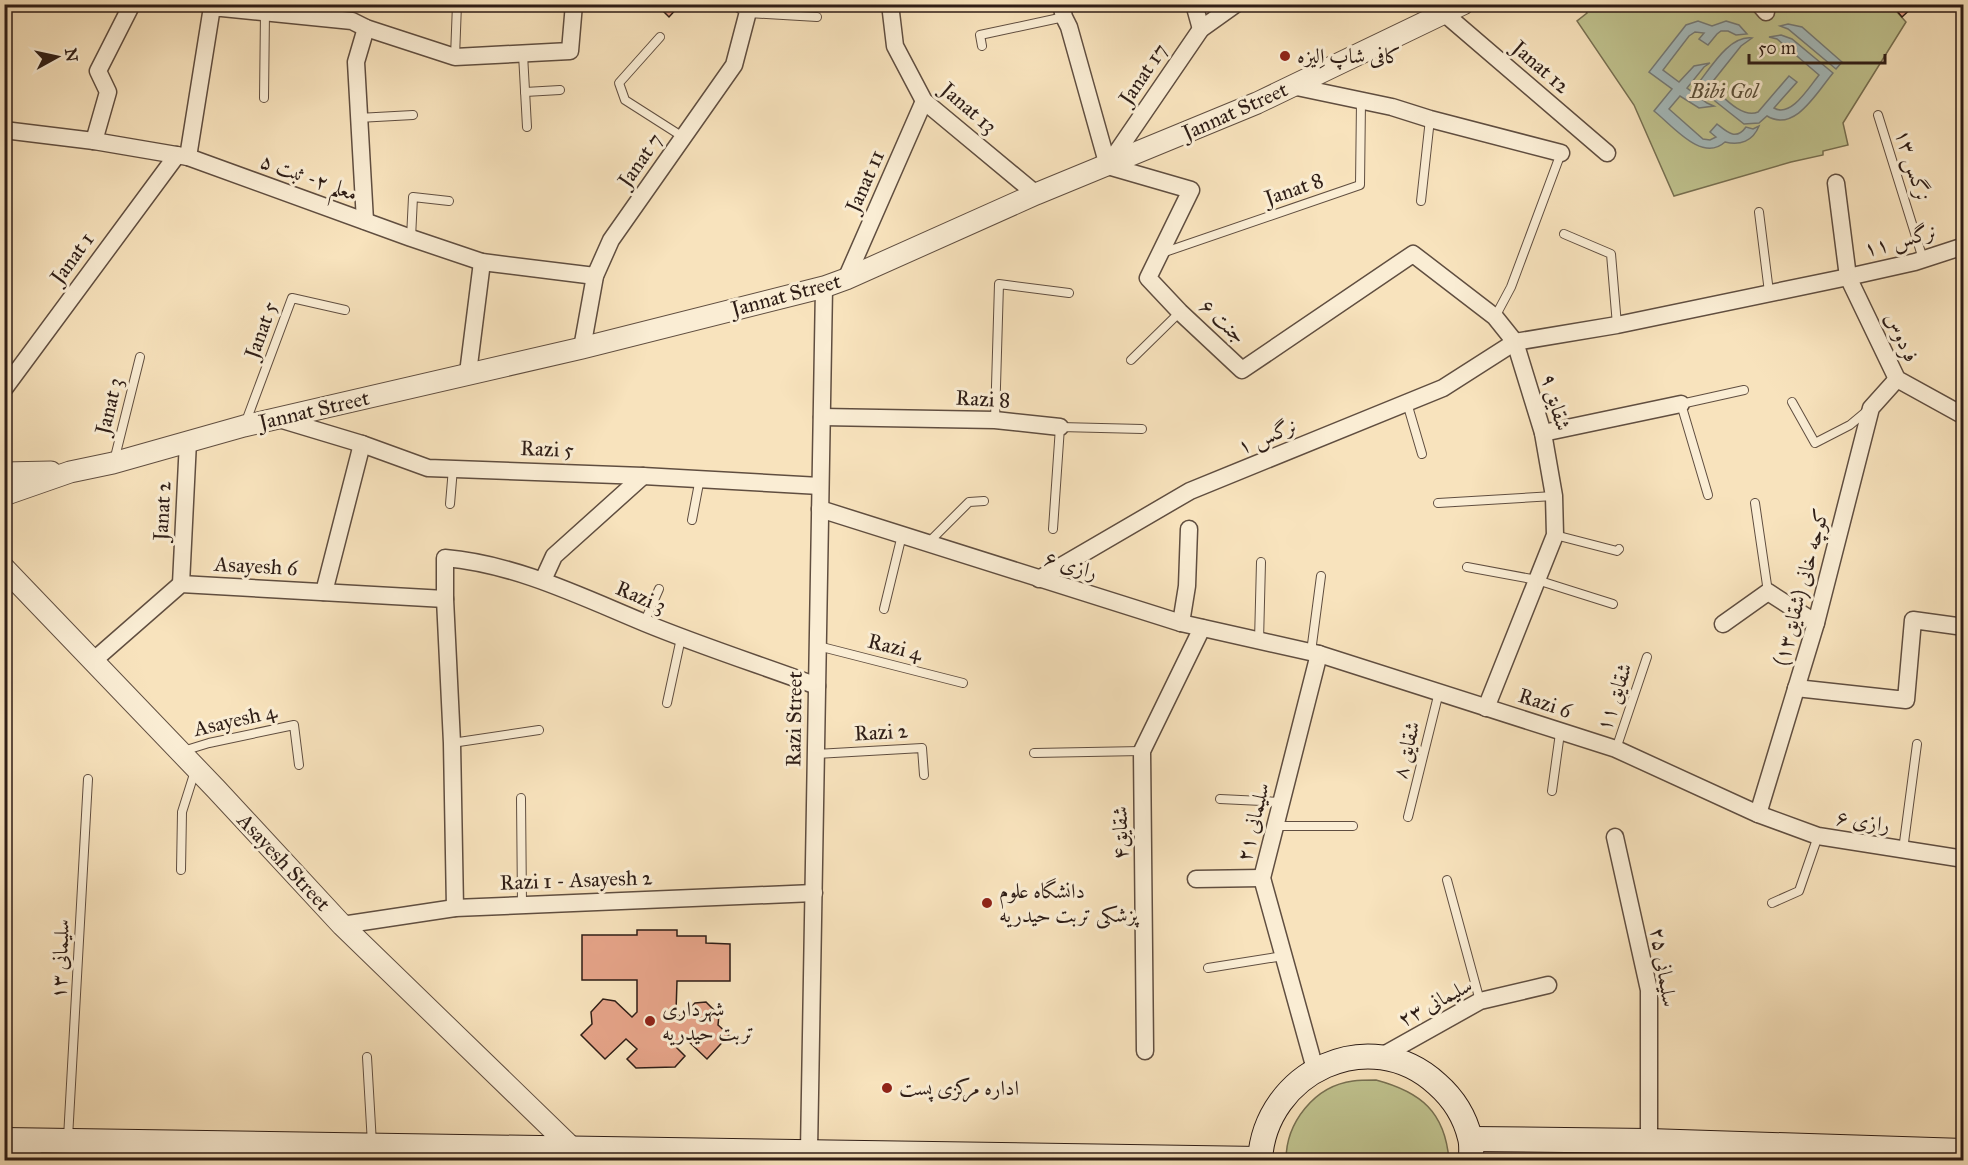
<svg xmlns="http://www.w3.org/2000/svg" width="1968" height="1165" viewBox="0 0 1968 1165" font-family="'IM FELL Great Primer',Amiri,serif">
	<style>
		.green { fill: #c0c38f; stroke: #777052; stroke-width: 1.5 }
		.water { fill: #a4bbbd; stroke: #757c7a; stroke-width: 1.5 }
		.building { fill: #e6a489; stroke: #2e1d16; stroke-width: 1.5 }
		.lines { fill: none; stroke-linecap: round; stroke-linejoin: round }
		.service-casing { stroke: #604e40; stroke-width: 10 }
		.minor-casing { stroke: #604e40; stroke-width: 19 }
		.tertiary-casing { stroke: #604e40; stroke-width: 23 }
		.secondary-casing { stroke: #2e1d16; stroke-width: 26 }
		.service { stroke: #faedd4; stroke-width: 8 }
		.minor { stroke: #faedd4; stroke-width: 16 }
		.tertiary { stroke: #faedd4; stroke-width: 21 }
		.secondary { stroke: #faedd4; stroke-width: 24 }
		.poi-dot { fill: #8f2418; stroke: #faedd4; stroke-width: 2 }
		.labels { text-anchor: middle; stroke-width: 6; stroke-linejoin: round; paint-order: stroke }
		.poi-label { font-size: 21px; fill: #2e1d16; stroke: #faedd4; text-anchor: start }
		.street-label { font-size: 21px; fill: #2e1d16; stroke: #faedd4 }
		.park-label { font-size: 21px; font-style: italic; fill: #5a4f3a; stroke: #faedd4 }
	</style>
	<rect width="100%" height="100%" fill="#f8e3bd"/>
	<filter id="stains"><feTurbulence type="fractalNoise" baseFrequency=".00333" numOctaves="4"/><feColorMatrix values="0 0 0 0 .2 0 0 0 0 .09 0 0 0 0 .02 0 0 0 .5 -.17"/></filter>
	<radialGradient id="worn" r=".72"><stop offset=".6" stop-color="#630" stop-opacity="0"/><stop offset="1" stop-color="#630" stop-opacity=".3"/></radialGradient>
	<g class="green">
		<path d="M1890,4l16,18 -63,101 5,22 -25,6v4l-32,7 -117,34 -40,-91 -57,-84 10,-8 -4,-8z"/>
		<path d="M1376,1080c45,12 69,32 73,80h-163c0,-37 28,-74 67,-79 7,-1 16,-1 23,-1z"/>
	</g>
	<g class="water">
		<path d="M1726,21l13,4 8,9 -11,1 -8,-4h-7l-4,3 -9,11 -9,-6 5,-6 -9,-1 -6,4 -26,34 16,12 15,-16 16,-3 -6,4 -17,21 20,15 7,3 -15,2 -19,-12 -11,13 34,30 7,1 6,-3 -6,-5 7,-8c10,8 19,17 29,3l7,2 6,-3c-6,15 -19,20 -34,16 -23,21 -52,-16 -71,-31l18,-22 -23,-17 37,-47 12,-4 14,5z"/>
		<path d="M1788,24l14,3 40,35 -6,7 -48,-40 -8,-3z"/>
		<path d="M1781,35l11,4 41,34c-16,19 -38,60 -66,43l-8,7 -15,1 -48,-38c14,-17 33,-51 56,-48l-11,8 -31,39c12,10 31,34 48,27l31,-36 8,6 -23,26c17,10 35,-21 45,-33l-42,-36 -8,-2z"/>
	</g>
	<g class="building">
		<path d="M656,4h25l-12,13z"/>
		<path d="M1891,4h25l-14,13z"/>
		<path d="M637,930h40v6h29v7l24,1v37h-53l-1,31 5,6 14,-15 11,-1 13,13 -1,10 11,10 -22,24 -21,-20 -9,9 8,8 -10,11 -39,1 -9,-9 10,-10 -11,-10 -21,20 -24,-24 11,-11 -1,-12 12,-13 12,2 17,16 5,-5v-32h-55v-45h55z"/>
	</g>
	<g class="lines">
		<g class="service-casing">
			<g id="service">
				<path d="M731,4l17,9 69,4"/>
				<path d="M660,37l-41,46 6,17 58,37"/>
				<path d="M982,46l-2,-11 84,-18"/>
				<path d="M523,54l4,73"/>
				<path d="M455,57l2,-53"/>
				<path d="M525,92l35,-2"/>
				<path d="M264,98l1,-86"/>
				<path d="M1878,115l45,144"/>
				<path d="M358,118l55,-3"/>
				<path d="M1421,201l9,-82"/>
				<path d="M1759,212l10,80"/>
				<path d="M1564,234l47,20 6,71"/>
				<path d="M411,238l2,-41 36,4"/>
				<path d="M1162,253l198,-68 1,-84"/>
				<path d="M1495,317l16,-30 50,-134"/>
				<path d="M1131,360l49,-48"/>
				<path d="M1792,402l23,41 35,-18 18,-15"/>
				<path d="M1407,403l15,51"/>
				<path d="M995,420l4,-136 70,9"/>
				<path d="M245,424l47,-126 53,12"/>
				<path d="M114,461l26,-104"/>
				<path d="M1708,495l-27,-91 63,-14"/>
				<path d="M1438,503l116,-7"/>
				<path d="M1755,503l13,89"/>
				<path d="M450,504l3,-36"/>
				<path d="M692,520l8,-42"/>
				<path d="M1053,529l7,-102 82,2"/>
				<path d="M1555,535l62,16 2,-2"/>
				<path d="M928,543l41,-41 15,-1"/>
				<path d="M1467,567l70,13 76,24"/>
				<path d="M884,609l18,-74"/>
				<path d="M644,623l15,-34"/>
				<path d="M1259,641l2,-79"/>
				<path d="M818,646l145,37"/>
				<path d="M1311,652l10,-76"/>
				<path d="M667,703l14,-65"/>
				<path d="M452,743l87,-13"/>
				<path d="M1616,749l31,-92"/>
				<path d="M183,751l26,-8 85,-18 5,40"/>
				<path d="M1034,753l108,-2"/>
				<path d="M816,754l106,-6 2,27"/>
				<path d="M1552,791l8,-58"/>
				<path d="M521,798l1,107"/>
				<path d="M1220,799l61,3"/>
				<path d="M1408,817l31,-125"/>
				<path d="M1275,826h78"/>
				<path d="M1903,850l14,-106"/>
				<path d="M181,870l1,-58 13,-41"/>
				<path d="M1447,880l33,121"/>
				<path d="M1772,903l27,-12 19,-55"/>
				<path d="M1208,968l75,-12"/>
				<path d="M367,1057l5,87"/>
				<path d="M68,1138l20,-359"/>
				<path d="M170,1160v-14"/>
			</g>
		</g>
		<g class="minor-casing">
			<g id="minor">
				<path d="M890,4l5,42 29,55 112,93"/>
				<path d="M1061,4l3,13 5,10 39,139"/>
				<path d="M1194,4l7,25"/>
				<path d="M1759,4l7,8"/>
				<path d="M1445,14l162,139"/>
				<path d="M1292,86l100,21 38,12 131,34"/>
				<path d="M4,130l90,11 94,16 223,81 71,24 113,14"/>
				<path d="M94,141l14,-49 -10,-21 34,-67"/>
				<path d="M188,157l24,-150 140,14 14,7 89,29 115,-6 4,-47"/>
				<path d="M1108,165l93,-136 35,-25"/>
				<path d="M1108,166l83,24 -43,88 32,34 62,58 171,-116 82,63 20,25 28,91 11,63 1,39 -69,173"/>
				<path d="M1836,183l12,94 49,102 67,37"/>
				<path d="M365,221l-9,-159 10,-34"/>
				<path d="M846,279l78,-178"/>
				<path d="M582,348l13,-72 16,-36 123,-175 16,-61"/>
				<path d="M468,373l14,-111"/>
				<path d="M4,389l173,-234"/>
				<path d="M822,417l173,3 65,7"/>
				<path d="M279,419l83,25 66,24 215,8 177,10"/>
				<path d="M1543,433l138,-29"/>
				<path d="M820,509l361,114 138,31 297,95 142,65 60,22 146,23"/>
				<path d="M1039,579l151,-88 253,-103 72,-46 102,-17 231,-48 67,-15 49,-16"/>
				<path d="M543,580l11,-24 89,-80"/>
				<path d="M181,584l7,-143"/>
				<path d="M324,592l38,-148"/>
				<path d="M1181,623l6,-37 2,-57"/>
				<path d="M1723,624l45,-32 48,31"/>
				<path d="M93,661l88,-77 264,15"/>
				<path d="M1796,688l110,12 7,-80 51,7"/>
				<path d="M1758,814l58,-191 55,-215 26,-29"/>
				<path d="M1615,837l34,153v151"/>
				<path d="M1196,879l66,-1"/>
				<path d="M455,908l-3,-165 -7,-144v-41c70,6 135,38 200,65 56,23 115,42 172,63"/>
				<path d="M342,925l113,-17 359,-15"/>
				<path d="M1145,1051l-3,-300 60,-123"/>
				<path d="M1380,1057l100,-56 68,-16"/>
				<path d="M1315,1069l-53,-191 57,-224"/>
				<path d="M94,1141v19"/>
				<path d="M809,1151l15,-864"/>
			</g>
		</g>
		<g class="tertiary-casing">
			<g id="tertiary">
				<path d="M4,473l47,-1"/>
				<path d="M4,495l66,-23 43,-9 131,-37 338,-78 242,-61 22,-8 190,-85 221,-91 206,-99"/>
				<path d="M4,568l212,221 126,136 230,223"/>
				<path d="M4,1160l38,-20"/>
			</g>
		</g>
		<g class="secondary-casing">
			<g id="secondary">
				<path d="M1471,1139l178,2 315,10"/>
				<path d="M4,1140l1256,19"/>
				<path d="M1260,1160c5,-88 110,-138 177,-76 16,14 28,33 33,54 2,7 1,15 1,22"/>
			</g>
		</g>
		<use href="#service" class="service"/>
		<use href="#minor" class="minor"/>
		<use href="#tertiary" class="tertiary"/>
		<use href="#secondary" class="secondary"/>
	</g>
	<g class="poi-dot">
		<circle cx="1285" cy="56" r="6"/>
		<circle cx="987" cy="903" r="6"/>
		<circle cx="650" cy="1021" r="6"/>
		<circle cx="887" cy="1088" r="6"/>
	</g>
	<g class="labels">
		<g class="poi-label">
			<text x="1297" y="63">کافی شاپ اِلیزه</text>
			<text x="999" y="898">دانشگاه علوم<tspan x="999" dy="24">پزشکی تربت حیدریه</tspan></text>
			<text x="662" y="1016">شهرداری<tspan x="662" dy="24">تربت حیدریه</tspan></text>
			<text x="899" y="1095">اداره مرکزی پست</text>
		</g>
		<g class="street-label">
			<text transform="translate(1541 67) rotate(41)" y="7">Janat 12</text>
			<text transform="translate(1143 74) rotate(-56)" y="7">Janat 17</text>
			<text transform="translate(969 108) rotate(41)" y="7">Janat 13</text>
			<text transform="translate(1235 111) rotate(-24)" y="7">Jannat Street</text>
			<text transform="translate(640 160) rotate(-55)" y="7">Janat 7</text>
			<text transform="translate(1913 165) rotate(73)" y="7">نرگس ۱۳</text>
			<text transform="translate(309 177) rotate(20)" y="7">معلم ۲- ثبت ۵</text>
			<text transform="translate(865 181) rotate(-66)" y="7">Janat 11</text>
			<text transform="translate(1294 189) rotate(-19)" y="7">Janat 8</text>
			<text transform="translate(1900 240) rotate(-15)" y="7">نرگس ۱۱</text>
			<text transform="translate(72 258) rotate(-54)" y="7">Janat 1</text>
			<text transform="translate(786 295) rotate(-15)" y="7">Jannat Street</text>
			<text transform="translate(1223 321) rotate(43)" y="7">جنت ۶</text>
			<text transform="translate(261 330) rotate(-70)" y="7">Janat 5</text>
			<text transform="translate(1902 337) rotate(65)" y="7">فردوس</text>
			<text transform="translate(983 399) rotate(3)" y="7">Razi 8</text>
			<text transform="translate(1556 402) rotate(74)" y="7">شقایق ۹</text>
			<text transform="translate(109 406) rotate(-76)" y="7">Janat 3</text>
			<text transform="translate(314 410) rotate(-13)" y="7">Jannat Street</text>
			<text transform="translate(1267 436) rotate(-22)" y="7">نرگس ۱</text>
			<text transform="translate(547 449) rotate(2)" y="7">Razi 5</text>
			<text transform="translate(162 511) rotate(-87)" y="7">Janat 2</text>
			<text transform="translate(1071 565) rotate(17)" y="7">رازی ۶</text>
			<text transform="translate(256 566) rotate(3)" y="7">Asayesh 6</text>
			<text transform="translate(1801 587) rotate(-75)" y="7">کوچه خانی (شقایق۱۳)</text>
			<text transform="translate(641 597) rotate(23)" y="7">Razi 3</text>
			<text transform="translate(895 647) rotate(14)" y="7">Razi 4</text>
			<text transform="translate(1614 697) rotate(-71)" y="7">شقایق ۱۱</text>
			<text transform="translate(1545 703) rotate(18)" y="7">Razi 6</text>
			<text transform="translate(794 719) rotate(-89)" y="7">Razi Street</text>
			<text transform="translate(235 720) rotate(-13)" y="7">Asayesh 4</text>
			<text transform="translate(881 732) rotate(-3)" y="7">Razi 2</text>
			<text transform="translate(1406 750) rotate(-76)" y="7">شقایق ۸</text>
			<text transform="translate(1863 821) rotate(9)" y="7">رازی ۶</text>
			<text transform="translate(1253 822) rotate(-76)" y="7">سلیمانی ۲۱</text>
			<text transform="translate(1120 833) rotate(-90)" y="7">شقایق۴</text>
			<text transform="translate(284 862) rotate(47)" y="7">Asayesh Street</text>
			<text transform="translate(576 880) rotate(-2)" y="7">Razi 1 - Asayesh 2</text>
			<text transform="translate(60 959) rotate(-87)" y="7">سلیمانی ۱۳</text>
			<text transform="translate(1664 967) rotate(81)" y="7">سلیمانی ۲۵</text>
			<text transform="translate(1435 1002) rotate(-28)" y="7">سلیمانی ۲۳</text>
		</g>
		<g class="park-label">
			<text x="1724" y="98">Bibi Gol</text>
		</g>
	</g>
	<rect width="1968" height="1165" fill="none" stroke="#f8e3bd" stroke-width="24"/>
	<rect x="6" y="6" width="1956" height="1153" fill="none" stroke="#2e1d16" stroke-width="3"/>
	<rect x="12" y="12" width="1944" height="1141" fill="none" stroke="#2e1d16" stroke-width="1.5"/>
	<g transform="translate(57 57) rotate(82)" stroke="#faedd4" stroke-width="4.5" paint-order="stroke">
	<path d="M0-4.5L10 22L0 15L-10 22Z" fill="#2e1d16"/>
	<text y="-9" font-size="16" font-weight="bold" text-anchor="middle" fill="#2e1d16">N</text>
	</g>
	<path d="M1749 54v9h136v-9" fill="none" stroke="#2e1d16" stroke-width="3"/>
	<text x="1758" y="54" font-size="18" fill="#2e1d16" stroke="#faedd4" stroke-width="4.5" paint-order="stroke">50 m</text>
	<rect width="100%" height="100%" filter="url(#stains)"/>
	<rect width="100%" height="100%" fill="url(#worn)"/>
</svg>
